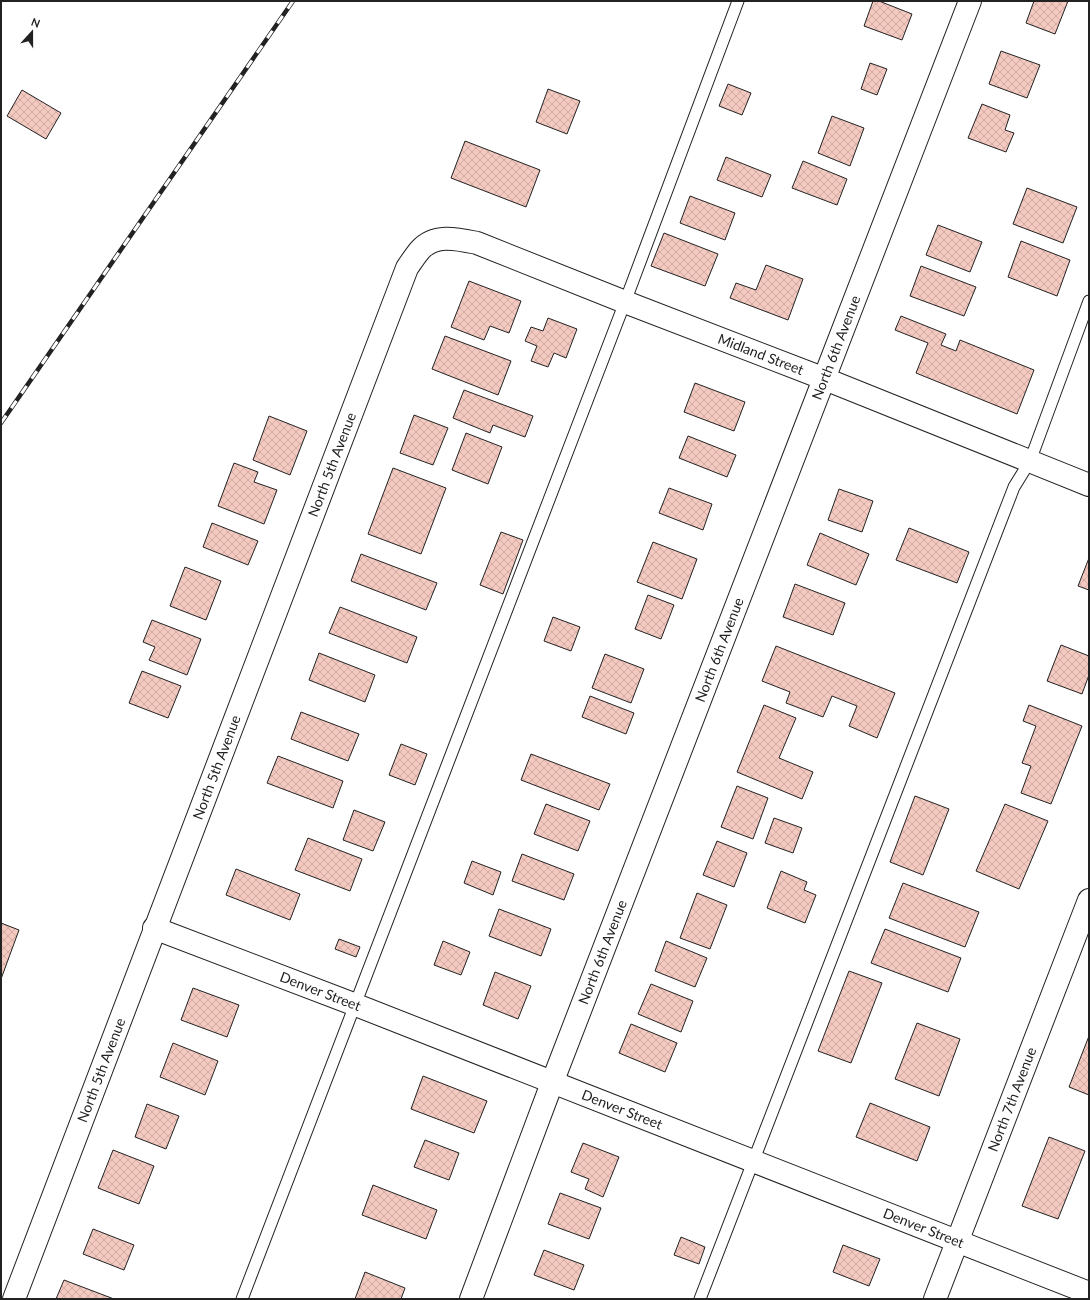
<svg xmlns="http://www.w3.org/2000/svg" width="1090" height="1300" viewBox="0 0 1090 1300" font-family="Lato,sans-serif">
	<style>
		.building { fill: url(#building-cross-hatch); stroke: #222 }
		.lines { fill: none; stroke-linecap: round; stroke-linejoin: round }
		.service-casing { stroke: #222; stroke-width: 13 }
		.minor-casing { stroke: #222; stroke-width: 24 }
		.tertiary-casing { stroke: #222; stroke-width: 24 }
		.service { stroke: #fff; stroke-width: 11 }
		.minor { stroke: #fff; stroke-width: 22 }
		.tertiary { stroke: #fff; stroke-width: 22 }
		.rail-casing { stroke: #222; stroke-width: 4.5 }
		.rail { stroke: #fff; stroke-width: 3; stroke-dasharray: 9; stroke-linecap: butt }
		.labels { text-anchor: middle; stroke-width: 3; stroke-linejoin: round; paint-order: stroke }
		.street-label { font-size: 14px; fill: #222; stroke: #fff }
	</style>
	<defs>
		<pattern id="building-cross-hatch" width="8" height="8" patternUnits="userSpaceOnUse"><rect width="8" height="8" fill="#f3c9c0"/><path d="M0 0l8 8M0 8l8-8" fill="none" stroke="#d0aca5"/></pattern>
	</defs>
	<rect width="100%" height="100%" fill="#fff"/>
	<g class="building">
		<path d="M873,1h6l33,13 -10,26 -38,-14z"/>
		<path d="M1034,1h34l-13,33 -29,-11z"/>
		<path d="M1001,51l39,14 -13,33 -38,-14z"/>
		<path d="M870,63l17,6 -10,26 -16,-6z"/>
		<path d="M728,84l23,9 -9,22 -23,-9z"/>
		<path d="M548,89l32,12 -13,33 -31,-12z"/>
		<path d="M22,90l39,23 -15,26 -39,-23z"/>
		<path d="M982,104l28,11 -5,15 9,3 -8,19 -38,-14z"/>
		<path d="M832,116l32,12 -14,38 -32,-13z"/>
		<path d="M465,141l75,29 -14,37 -75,-29z"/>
		<path d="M726,157l45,18 -9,22 -45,-17z"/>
		<path d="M803,161l44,18 -10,26 -45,-17z"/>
		<path d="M1027,188l50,19 -14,36 -50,-19z"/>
		<path d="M690,196l45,17 -10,27 -45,-17z"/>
		<path d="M938,225l44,17 -12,30 -44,-17z"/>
		<path d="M664,233l54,21 -13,32 -54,-20z"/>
		<path d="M1021,241l49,19 -13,36 -49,-19z"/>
		<path d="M766,265l37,14 -15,41 -58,-22 6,-15 20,7z"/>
		<path d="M921,266l55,21 -12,29 -54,-20z"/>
		<path d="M469,281l52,20 -12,32 -19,-7 -6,14 -33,-13z"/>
		<path d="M901,316l45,18 -5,11 15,6 4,-11 74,30 -17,44 -101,-41 12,-30 -33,-13z"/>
		<path d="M548,318l29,11 -11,29 -12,-5 -6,14 -17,-6 6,-15 -12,-5 6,-14 12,4z"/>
		<path d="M445,336l66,25 -13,34 -66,-26z"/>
		<path d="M695,383l50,19 -11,29 -50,-19z"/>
		<path d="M464,390l69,26 -8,21 -32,-12 -3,8 -37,-15z"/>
		<path d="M414,415l34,13 -15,37 -33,-12z"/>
		<path d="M269,416l38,15 -17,44 -37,-15z"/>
		<path d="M466,433l36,14 -14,37 -36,-14z"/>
		<path d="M688,436l48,19 -9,22 -48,-19z"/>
		<path d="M234,463l24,9 -4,10 23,8 -13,34 -46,-18z"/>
		<path d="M393,468l53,20 -25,66 -53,-20z"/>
		<path d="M669,488l43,16 -9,26 -44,-17z"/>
		<path d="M839,489l34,12 -11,31 -34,-12z"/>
		<path d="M212,523l46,18 -10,24 -45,-18z"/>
		<path d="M909,528l60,24 -12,31 -61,-23z"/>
		<path d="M501,532l22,8 -20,54 -23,-9z"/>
		<path d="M820,533l49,21 -13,31 -49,-20z"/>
		<path d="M653,542l44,17 -15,40 -45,-17z"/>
		<path d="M361,554l76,29 -11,27 -75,-29z"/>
		<path d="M1089,558v32l-11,-4z"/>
		<path d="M185,567l36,14 -15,39 -36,-14z"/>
		<path d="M795,584l50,19 -12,32 -50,-18z"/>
		<path d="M648,595l26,10 -13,34 -26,-10z"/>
		<path d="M340,607l77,30 -10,26 -78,-30z"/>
		<path d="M553,617l27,10 -9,24 -27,-10z"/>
		<path d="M152,620l49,19 -14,36 -38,-15 6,-13 -12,-5z"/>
		<path d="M1061,645l28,11v19l-7,19 -35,-13z"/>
		<path d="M776,646l119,47 -18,45 -28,-12 8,-20 -25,-10 -9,21 -37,-14 4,-11 -28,-11z"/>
		<path d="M319,653l56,22 -10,27 -56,-22z"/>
		<path d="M605,654l39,15 -13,34 -39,-15z"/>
		<path d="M142,671l39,15 -13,32 -39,-15z"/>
		<path d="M590,696l44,17 -8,21 -44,-17z"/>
		<path d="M764,705l32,13 -17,40 34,14 -11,27 -65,-27z"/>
		<path d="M1029,705l53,21 -31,78 -30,-11 10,-27 -9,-3 14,-37 -13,-5z"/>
		<path d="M301,712l58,22 -11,27 -57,-22z"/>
		<path d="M401,744l26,10 -12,31 -26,-10z"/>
		<path d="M531,754l79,30 -11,26 -78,-30z"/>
		<path d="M278,756l65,25 -10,27 -66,-25z"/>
		<path d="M737,786l31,12 -15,41 -32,-12z"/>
		<path d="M915,796l34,13 -26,66 -33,-13z"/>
		<path d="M546,804l44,17 -12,30 -44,-17z"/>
		<path d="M1005,804l43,17 -29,68 -43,-18z"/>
		<path d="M354,810l31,12 -12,29 -30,-11z"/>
		<path d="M774,818l28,10 -9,25 -28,-10z"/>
		<path d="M308,838l54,21 -12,32 -55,-21z"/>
		<path d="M717,841l30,12 -13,34 -31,-12z"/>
		<path d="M522,854l52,20 -10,26 -52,-19z"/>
		<path d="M472,861l29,11 -8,23 -29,-12z"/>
		<path d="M236,869l64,25 -10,26 -64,-25z"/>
		<path d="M781,871l26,11 -3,8 12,5 -11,28 -38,-15z"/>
		<path d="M903,883l76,29 -14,35 -76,-29z"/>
		<path d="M697,893l30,12 -17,44 -30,-11z"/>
		<path d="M499,909l52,20 -10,27 -52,-20z"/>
		<path d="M1,923l18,7 -18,49z"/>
		<path d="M885,929l76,29 -13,34 -77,-29z"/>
		<path d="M339,939l21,8 -4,10 -21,-8z"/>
		<path d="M443,941l27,11 -9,23 -27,-10z"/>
		<path d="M666,941l41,17 -12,29 -40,-16z"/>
		<path d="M849,971l33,12 -31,80 -33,-12z"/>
		<path d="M495,972l36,14 -13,33 -35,-14z"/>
		<path d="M651,984l42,17 -12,31 -43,-18z"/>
		<path d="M193,988l46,17 -12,32 -46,-17z"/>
		<path d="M917,1023l43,16 -21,57 -44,-17z"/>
		<path d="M631,1024l46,19 -12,29 -46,-19z"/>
		<path d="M1089,1036v59l-20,-8z"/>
		<path d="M173,1043l45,18 -13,34 -45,-18z"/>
		<path d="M423,1076l64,25 -13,32 -63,-24z"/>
		<path d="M870,1103l60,24 -13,34 -61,-24z"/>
		<path d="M147,1104l32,12 -13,33 -31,-12z"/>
		<path d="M1049,1137l36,14 -27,68 -36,-13z"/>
		<path d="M425,1140l34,13 -10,27 -35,-13z"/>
		<path d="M583,1143l36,14 -16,40 -18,-8 4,-10 -18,-7z"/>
		<path d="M113,1150l41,16 -15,38 -41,-16z"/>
		<path d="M373,1185l64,25 -11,29 -64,-24z"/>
		<path d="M560,1193l41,15 -12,31 -41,-15z"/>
		<path d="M93,1229l41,16 -10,25 -41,-16z"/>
		<path d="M681,1237l24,10 -6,17 -25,-9z"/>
		<path d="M843,1245l37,14 -11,27 -36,-14z"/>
		<path d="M544,1250l40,15 -10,25 -40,-15z"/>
		<path d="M365,1272l40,16 -4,11h-46z"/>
		<path d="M64,1280l50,19h-58z"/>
	</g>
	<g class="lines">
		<g class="service-casing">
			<g id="service">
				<path d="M242,1299l383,-997 113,-301"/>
				<path d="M700,1299l314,-812 16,-26 59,-160"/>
			</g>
		</g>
		<g class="minor-casing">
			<g id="minor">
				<path id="s1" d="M154,928l202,77 733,288"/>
				<path id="s2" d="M14,1299l393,-1031c4,-6 8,-12 13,-18 15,-17 38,-11 57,-7l148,59 200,77 264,106"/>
				<path id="s3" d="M471,1299l81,-216 418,-1082"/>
			</g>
		</g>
		<g class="tertiary-casing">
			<g id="tertiary">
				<path id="s4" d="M935,1299l154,-399"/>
			</g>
		</g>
		<use href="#service" class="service"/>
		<use href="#minor" class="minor"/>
		<use href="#tertiary" class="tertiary"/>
		<g class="rail-casing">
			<path id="rail" d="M1,423l292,-422"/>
		</g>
		<use href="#rail" class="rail"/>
	</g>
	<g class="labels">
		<g class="street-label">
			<text dy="5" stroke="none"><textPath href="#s3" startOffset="1019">North 6th Avenue</textPath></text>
			<text dy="5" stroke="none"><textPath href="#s2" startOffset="1491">Midland Street</textPath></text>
			<text dy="5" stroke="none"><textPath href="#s2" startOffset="893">North 5th Avenue</textPath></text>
			<text dy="5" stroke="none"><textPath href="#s3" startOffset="695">North 6th Avenue</textPath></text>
			<text dy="5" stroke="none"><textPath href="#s2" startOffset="569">North 5th Avenue</textPath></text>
			<text dy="5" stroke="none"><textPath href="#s3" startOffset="371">North 6th Avenue</textPath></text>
			<text dy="5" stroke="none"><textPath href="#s1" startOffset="178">Denver Street</textPath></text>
			<text dy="5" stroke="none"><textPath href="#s2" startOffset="245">North 5th Avenue</textPath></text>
			<text dy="5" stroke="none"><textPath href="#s4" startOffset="214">North 7th Avenue</textPath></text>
			<text dy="5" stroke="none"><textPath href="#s1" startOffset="502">Denver Street</textPath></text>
			<text dy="5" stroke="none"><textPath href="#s1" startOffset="826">Denver Street</textPath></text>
		</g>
	</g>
	<rect width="1090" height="1300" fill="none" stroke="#222222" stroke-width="4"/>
	<g transform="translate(32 32) rotate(21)" stroke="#ffffff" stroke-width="3" paint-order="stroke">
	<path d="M0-3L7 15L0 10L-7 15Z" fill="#222222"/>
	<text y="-6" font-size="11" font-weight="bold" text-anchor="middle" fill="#222222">N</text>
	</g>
</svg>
